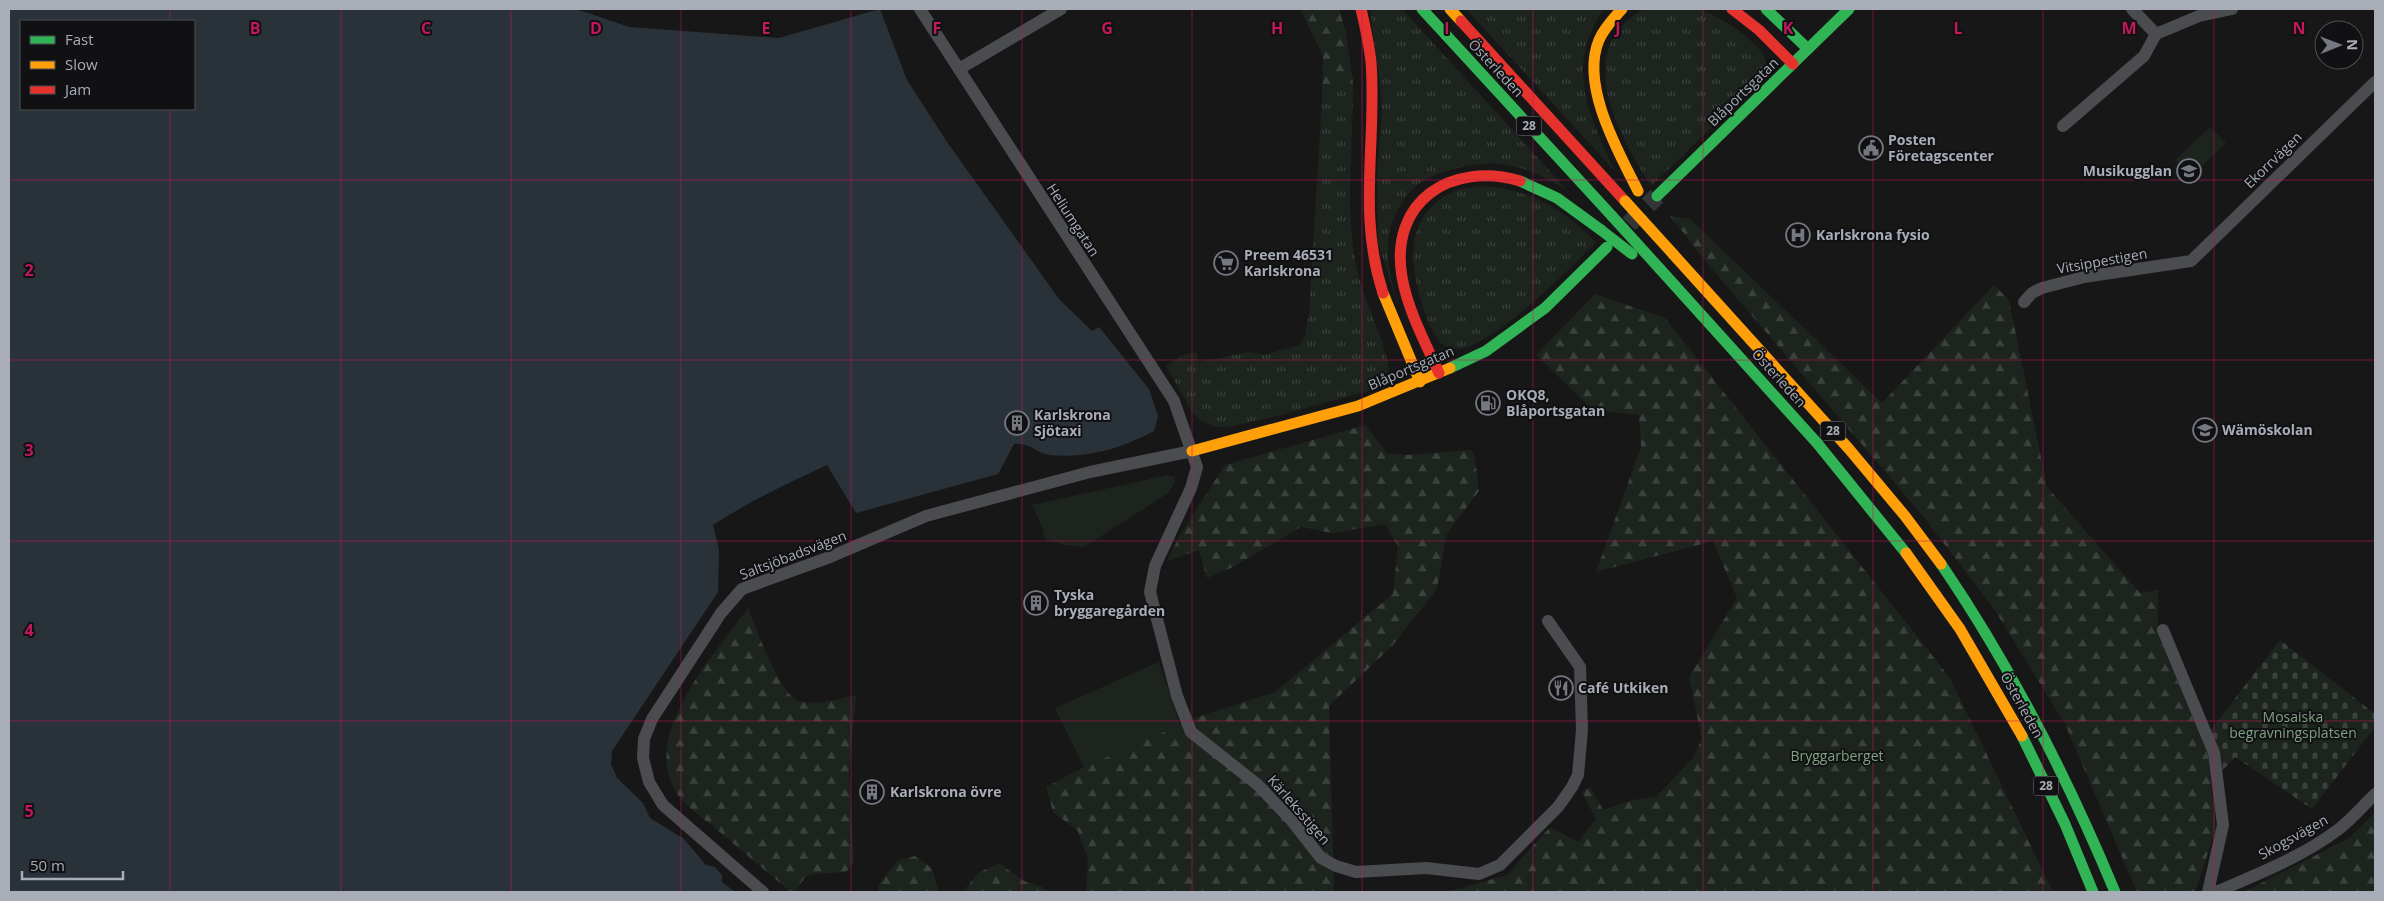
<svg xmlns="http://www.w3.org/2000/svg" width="2384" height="901" viewBox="0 0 2384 901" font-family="'Open Sans',sans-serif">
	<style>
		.grass { fill: url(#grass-tufts) }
		.forest { fill: url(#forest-firs) }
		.cemetery { fill: url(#cemetery-stones) }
		.park { fill: #1d241e }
		.water { fill: #2a3239; fill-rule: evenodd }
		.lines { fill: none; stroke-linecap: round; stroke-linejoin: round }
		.secondary-tunnel { stroke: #343537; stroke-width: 18; stroke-dasharray: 18 9; stroke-linecap: butt }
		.street { stroke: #4b4c50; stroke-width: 12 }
		.fast { stroke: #30b455; stroke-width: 11 }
		.slow { stroke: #ff9f0a; stroke-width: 11 }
		.jam { stroke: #e5322d; stroke-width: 11 }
		.fast-bridge { stroke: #30b455; stroke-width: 11 }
		.slow-bridge { stroke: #ff9f0a; stroke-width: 11 }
		.grid { fill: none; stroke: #c2185b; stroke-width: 1; stroke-opacity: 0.55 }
		.labels { text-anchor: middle; stroke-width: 4; stroke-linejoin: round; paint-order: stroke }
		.shield { fill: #111113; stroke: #7b7e86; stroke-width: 1 }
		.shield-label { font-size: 12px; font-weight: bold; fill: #a8adb8 }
		.street-label { font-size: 14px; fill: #a8adb8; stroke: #111113 }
		.poi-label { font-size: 14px; font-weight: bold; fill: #a8adb8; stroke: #111113; text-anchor: start }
		.park-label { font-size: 14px; fill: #7fa381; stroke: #111113 }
		.grid-label { font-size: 16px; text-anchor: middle; font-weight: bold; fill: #c2185b; stroke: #111113; stroke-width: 4; stroke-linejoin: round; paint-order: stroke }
	</style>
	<defs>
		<pattern id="grass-tufts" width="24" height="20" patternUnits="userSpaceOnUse" patternTransform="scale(1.25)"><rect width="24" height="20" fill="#1d241e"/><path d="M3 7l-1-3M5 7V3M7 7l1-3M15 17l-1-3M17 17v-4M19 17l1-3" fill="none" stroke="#3b413d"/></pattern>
		<pattern id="forest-firs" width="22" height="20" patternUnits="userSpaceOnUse" patternTransform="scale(1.25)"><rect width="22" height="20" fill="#1d241e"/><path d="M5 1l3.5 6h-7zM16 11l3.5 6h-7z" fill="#3b413d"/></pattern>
		<pattern id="cemetery-stones" width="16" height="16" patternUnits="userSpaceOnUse" patternTransform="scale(1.25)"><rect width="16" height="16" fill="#1d241e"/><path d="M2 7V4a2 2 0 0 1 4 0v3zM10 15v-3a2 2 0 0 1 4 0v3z" fill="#3b413d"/></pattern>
	</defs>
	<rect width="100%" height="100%" fill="#171717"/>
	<g class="grass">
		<path d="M1370,9h32l165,181c-19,-11 -38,-21 -59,-25 -23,-5 -65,4 -85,16 -16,9 -31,35 -34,53 -4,25 3,51 10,75l-21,-67 -1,-69 5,-63 -2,-25z"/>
		<path d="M1466,9h138c-40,55 -15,106 10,161z"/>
		<path d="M1643,9c17,0 37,-3 54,0 17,3 63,33 68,50 2,7 0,13 -2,19l-112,108c-33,-53 -80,-135 -8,-177z"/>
		<path d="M1353,83c1,67 -11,133 7,198 5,21 33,78 28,94 -2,9 -8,11 -16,15l-99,27 -41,9 -16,1 -14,-6 -10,-9 -26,-46 19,-12 11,-2 3,10 50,-10 15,3 36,-10 5,-9 4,-22 13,-215z"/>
		<path d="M1477,186c50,1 85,22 119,56 -27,27 -99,101 -136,107 -7,1 -15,-2 -20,-7 -10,-12 -16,-31 -20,-45 -12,-42 -12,-82 32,-105 7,-4 17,-4 25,-6z"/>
	</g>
	<g class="forest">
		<path d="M1300,9h39l7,23 7,51 -31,16 1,-43z"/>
		<path d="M1670,216l20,3 192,184 112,-118 15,15 38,187 93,106 18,-3v44l50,121 8,74 -21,63h-58l-72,-168 -69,-112 -73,-96 -211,-247z"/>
		<path d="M1595,294l70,24 285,360 103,214h-607l61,-17 43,-48 28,15 18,-23 -14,-27 8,-6 13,24 30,-10 23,-3 37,-39 9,-19 -13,-62 48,-79 -24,-57 -117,31 45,-125 -2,-32 -46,-5 -57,-55z"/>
		<path d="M1365,425l22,28 20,2 65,-5 3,9 4,32 -33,44 -9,54 -45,57 -63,60 5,186h-248l2,-32 -10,-29 -25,-19 -7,-25 38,-20 110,-49 81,-26 118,-98 5,-48 -13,-22 -53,9 -31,-6 -70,41 -24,10 -8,-28 -32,11 13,-26 45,-70z"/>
		<path d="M748,608c9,21 30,85 51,93 16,5 41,-2 57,-6l-7,76 5,91 -8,10 -33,2 -8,3 -10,15h-4c-25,-21 -50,-42 -76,-64 -13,-11 -33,-24 -41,-39 -31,-59 42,-136 74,-181z"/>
		<path d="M2375,812v80h-131l105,-54z"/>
		<path d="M915,856l17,12 7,24h-61l1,-8 19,-24z"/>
		<path d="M999,863l25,18 18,6 7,5h-86l15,-19z"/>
	</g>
	<path class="cemetery" d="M2280,640l95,74v13l-63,82 -77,-52 -14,15 -11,-41z"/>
	<g class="park">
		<path d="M2210,127l16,16 -36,34 -15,-17z"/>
		<path d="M1168,475l7,2v6l-8,11 -83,53 -19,-2 -18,-5 -5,-6 2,-3 -12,-26z"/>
		<path d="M1159,662l21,63 -96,42 -29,-59z"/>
	</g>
	<path class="water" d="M9,9h567l53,18 150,11 101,-29 27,71 40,62 112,157 33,32 7,-4 50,62 9,27 -4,15c-31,17 -68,28 -104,24 -15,-2 -19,-13 -36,-11l-16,30 -142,39 -29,-48c-39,18 -77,36 -114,60l6,25 -1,42 -106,159 -1,13 6,14 26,25 7,15 34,21 22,26 9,2 7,8v7l13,10h-726zM21,21h173v88h-173z"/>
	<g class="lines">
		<path class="secondary-tunnel" d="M1629,224l28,-28"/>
		<g class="street">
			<path d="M920,9l254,392 23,66 -6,21 -36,78 -5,26 27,104 14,36 67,53 34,36 29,37 15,8 20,6 70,-4 53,6 21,-9 58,-58 14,-20 6,-12 4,-45 -2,-63 -32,-46"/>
			<path d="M2132,9l24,25"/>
			<path d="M959,69l102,-60"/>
			<path d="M2063,126l81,-70 12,-22 43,-18 33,-7"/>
			<path d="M2024,302l8,-9 10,-5 42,-11 107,-16 184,-179"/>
			<path d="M2163,630l51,123 9,72 -15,67"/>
			<path d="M763,892l-100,-87 -14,-23 -6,-24 1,-19 8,-20 69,-106 21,-24 88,-32 96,-41 164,-44 102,-21"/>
			<path d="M2216,892c42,-18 86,-35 123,-63 13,-10 24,-23 36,-35"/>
		</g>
		<g class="fast">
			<path d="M1422,9l24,26"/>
			<path d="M1766,9l42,40"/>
			<path d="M1446,35l166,181"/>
			<path d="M1520,181l37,17 44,32"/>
			<path d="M1657,196l192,-187"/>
			<path d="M1660,269l157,174 89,110"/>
			<path d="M1450,368l36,-17 59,-43 62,-61"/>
			<path d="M1941,564c71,104 126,213 174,328"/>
			<path d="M2022,736l43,88 28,68"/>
		</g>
		<g class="slow">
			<path d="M1450,9l11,12"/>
			<path d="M1622,9c-8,9 -18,19 -23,31 -19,45 19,111 39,151"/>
			<path d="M1673,254l176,195 56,67 36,48"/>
			<path d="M1383,293l37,89"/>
			<path d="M1192,451l166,-45 92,-38"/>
			<path d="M1906,553l54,76 62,107"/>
		</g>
		<g class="jam">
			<path d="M1361,9c4,17 8,35 10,53 6,79 -14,152 12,231"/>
			<path d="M1732,9l27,21 34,34"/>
			<path d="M1461,21l164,180"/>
			<path d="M1439,373c-14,-31 -31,-62 -37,-96 -13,-76 49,-116 118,-96"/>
		</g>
		<g class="fast-bridge">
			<path d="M1612,216l48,53"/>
			<path d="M1601,230l31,24"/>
		</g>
		<path class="slow-bridge" d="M1625,201l48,53"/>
	</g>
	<path class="grid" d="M170,9v12M341,9v883M511,9v883M681,9v883M851,9v883M1022,9v883M1192,9v883M1362,9v883M1533,9v883M1703,9v883M1873,9v883M2043,9v883M2214,9v883M170,109v783M9,180h2366M9,360h2366M9,541h2366M9,721h2366"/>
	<defs>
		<g id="civic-ring" transform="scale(1.25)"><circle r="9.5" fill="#111113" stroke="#757880" stroke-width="1.5"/><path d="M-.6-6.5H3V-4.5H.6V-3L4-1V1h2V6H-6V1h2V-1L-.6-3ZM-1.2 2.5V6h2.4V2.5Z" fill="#757880"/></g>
		<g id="school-ring" transform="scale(1.25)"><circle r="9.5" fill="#111113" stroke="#757880" stroke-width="1.5"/><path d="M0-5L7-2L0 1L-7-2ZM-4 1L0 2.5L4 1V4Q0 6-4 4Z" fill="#757880"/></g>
		<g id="hospital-ring" transform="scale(1.25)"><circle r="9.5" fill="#111113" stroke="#757880" stroke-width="1.5"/><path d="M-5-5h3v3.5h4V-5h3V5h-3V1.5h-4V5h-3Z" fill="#757880"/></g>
		<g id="supermarket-ring" transform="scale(1.25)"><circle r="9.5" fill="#111113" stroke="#757880" stroke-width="1.5"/><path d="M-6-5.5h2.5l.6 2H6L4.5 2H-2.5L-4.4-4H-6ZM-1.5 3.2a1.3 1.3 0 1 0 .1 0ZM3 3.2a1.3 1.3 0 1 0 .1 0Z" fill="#757880"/></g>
		<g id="fuel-ring" transform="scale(1.25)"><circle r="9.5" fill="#111113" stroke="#757880" stroke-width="1.5"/><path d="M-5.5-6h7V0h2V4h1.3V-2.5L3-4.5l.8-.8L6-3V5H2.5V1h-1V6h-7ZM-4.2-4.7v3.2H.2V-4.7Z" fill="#757880"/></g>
		<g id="building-ring" transform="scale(1.25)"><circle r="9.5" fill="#111113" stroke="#757880" stroke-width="1.5"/><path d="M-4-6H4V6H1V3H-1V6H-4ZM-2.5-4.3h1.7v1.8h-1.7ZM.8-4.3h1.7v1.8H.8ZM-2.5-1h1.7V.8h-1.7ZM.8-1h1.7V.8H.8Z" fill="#757880"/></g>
		<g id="restaurant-ring" transform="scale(1.25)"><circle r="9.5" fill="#111113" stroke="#757880" stroke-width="1.5"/><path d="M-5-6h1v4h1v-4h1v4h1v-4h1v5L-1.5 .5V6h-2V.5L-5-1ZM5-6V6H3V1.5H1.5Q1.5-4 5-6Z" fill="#757880"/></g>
	</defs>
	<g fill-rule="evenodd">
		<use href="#civic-ring" x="1871" y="148"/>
		<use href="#school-ring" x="2189" y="171"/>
		<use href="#hospital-ring" x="1798" y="235"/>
		<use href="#supermarket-ring" x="1226" y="263"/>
		<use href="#fuel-ring" x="1488" y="403"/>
		<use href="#building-ring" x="1017" y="423"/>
		<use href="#school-ring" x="2205" y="430"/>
		<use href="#building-ring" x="1036" y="603"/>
		<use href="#restaurant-ring" x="1561" y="688"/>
		<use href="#building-ring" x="872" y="792"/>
	</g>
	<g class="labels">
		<g class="shield">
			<rect x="1516.5" y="116.5" width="25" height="19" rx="4"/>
			<rect x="1820.5" y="421.5" width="25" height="19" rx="4"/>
			<rect x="2033.5" y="776.5" width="25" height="19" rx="4"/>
		</g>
		<g class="shield-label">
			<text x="1529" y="130">28</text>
			<text x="1833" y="435">28</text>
			<text x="2046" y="790">28</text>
		</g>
		<g class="street-label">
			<text transform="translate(1496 68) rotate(47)" y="5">Österleden</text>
			<text transform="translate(1743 92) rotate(-44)" y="5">Blåportsgatan</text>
			<text transform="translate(2273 160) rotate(-44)" y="5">Ekorrvägen</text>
			<text transform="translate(1073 220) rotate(57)" y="5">Heliumgatan</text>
			<text transform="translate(2102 261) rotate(-10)" y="5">Vitsippestigen</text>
			<text transform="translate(1411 368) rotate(-23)" y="5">Blåportsgatan</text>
			<text transform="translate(1779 378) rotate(48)" y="5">Österleden</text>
			<text transform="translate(793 555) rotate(-21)" y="5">Saltsjöbadsvägen</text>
			<text transform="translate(2022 705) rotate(61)" y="5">Österleden</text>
			<text transform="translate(1299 810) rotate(49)" y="5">Kärleksstigen</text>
			<text transform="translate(2293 837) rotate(-29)" y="5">Skogsvägen</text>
		</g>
		<g class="poi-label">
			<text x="1888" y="145">Posten<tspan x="1888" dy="16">Företagscenter</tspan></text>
			<text x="2172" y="176" text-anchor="end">Musikugglan</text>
			<text x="1816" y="240">Karlskrona fysio</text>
			<text x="1244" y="260">Preem 46531<tspan x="1244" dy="16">Karlskrona</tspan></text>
			<text x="1506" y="400">OKQ8,<tspan x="1506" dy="16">Blåportsgatan</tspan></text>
			<text x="1034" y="420">Karlskrona<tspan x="1034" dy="16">Sjötaxi</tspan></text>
			<text x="2222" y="435">Wämöskolan</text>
			<text x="1054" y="600">Tyska<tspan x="1054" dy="16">bryggaregården</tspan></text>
			<text x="1578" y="693">Café Utkiken</text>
			<text x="890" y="797">Karlskrona övre</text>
		</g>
		<g class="park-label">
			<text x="2293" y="722">Mosaiska<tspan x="2293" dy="16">begravningsplatsen</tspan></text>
			<text x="1837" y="761">Bryggarberget</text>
		</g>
	</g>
	<g class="grid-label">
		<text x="255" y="34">B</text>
		<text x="426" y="34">C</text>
		<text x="596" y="34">D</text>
		<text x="766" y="34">E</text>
		<text x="937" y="34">F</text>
		<text x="1107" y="34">G</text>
		<text x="1277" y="34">H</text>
		<text x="1447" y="34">I</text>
		<text x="1618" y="34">J</text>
		<text x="1788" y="34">K</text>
		<text x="1958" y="34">L</text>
		<text x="2129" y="34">M</text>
		<text x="2299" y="34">N</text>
		<text x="29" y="276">2</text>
		<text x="29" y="456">3</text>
		<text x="29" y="636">4</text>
		<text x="29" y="817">5</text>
	</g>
	<rect width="2384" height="901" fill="none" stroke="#a8adb8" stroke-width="20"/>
	<rect x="20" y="20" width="175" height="90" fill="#111113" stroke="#4d4f55"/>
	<rect x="30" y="36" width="25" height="8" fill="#30b455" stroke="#4d4f55"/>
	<text x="65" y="45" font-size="15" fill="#a8adb8">Fast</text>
	<rect x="30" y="61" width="25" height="8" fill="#ff9f0a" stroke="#4d4f55"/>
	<text x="65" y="70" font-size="15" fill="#a8adb8">Slow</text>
	<rect x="30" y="86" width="25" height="8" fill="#e5322d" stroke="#4d4f55"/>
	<text x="65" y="95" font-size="15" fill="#a8adb8">Jam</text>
	<g transform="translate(2339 45) rotate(89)"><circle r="24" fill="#111113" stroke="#4d4f55"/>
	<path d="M0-4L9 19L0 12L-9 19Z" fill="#757880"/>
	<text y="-8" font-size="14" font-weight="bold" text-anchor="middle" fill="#a8adb8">N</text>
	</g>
	<path d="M22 871v8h101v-8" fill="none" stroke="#a8adb8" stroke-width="2.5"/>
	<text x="30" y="871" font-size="15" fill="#a8adb8" stroke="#111113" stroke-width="4" paint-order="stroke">50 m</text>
</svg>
